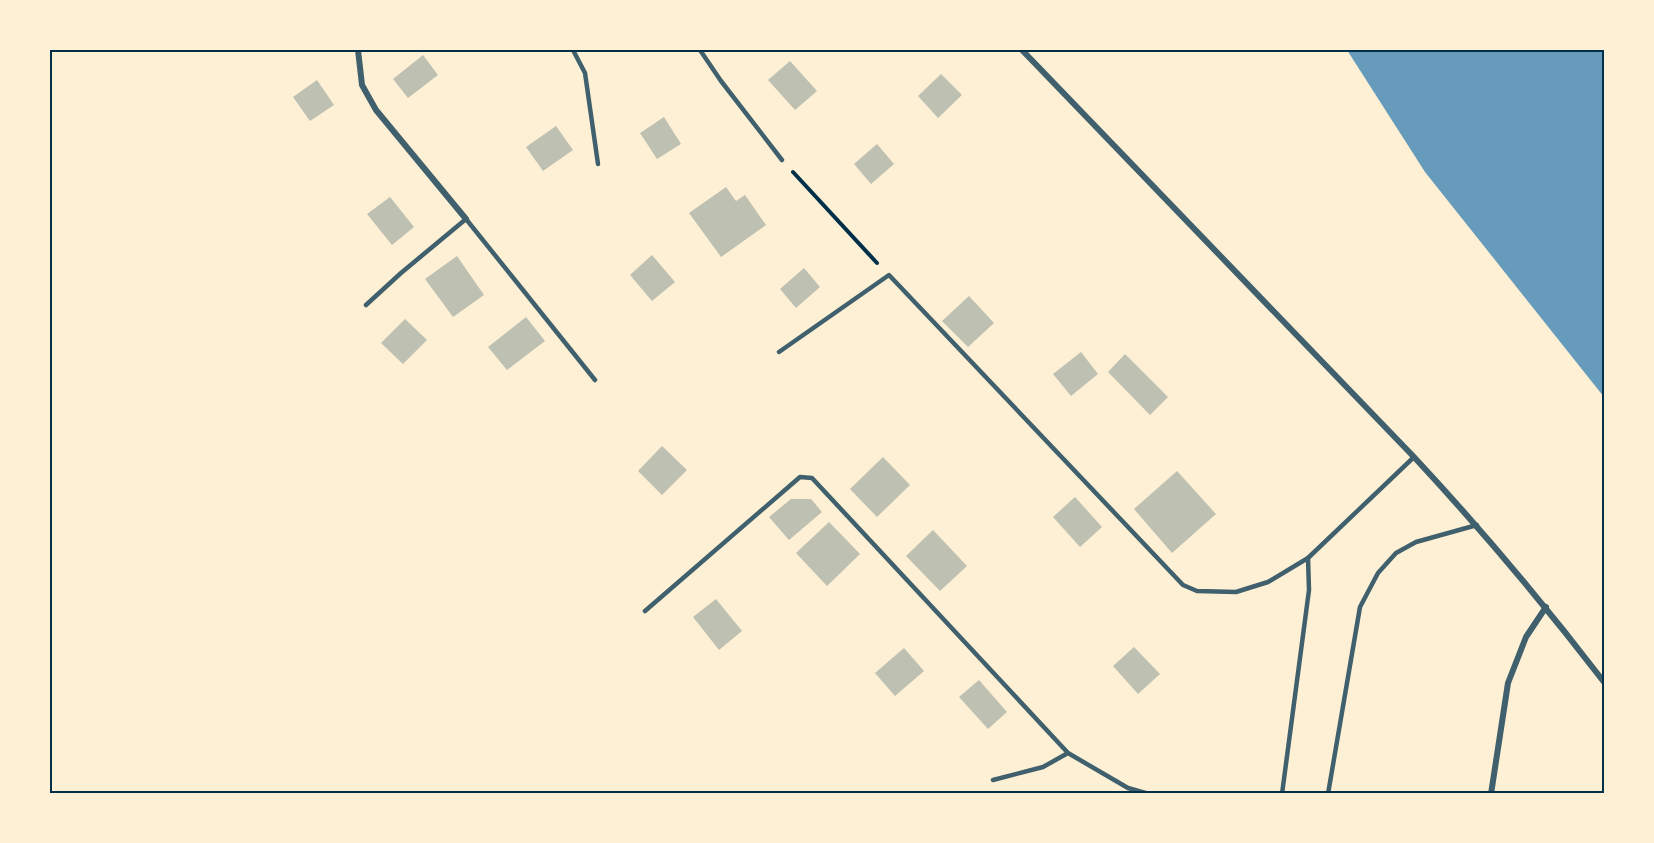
<svg xmlns="http://www.w3.org/2000/svg" width="1654" height="843" viewBox="0 0 1654 843" font-family="'Golos Text',sans-serif">
	<style>
		.water { fill: #669bbc }
		.building { fill: #bec0b2 }
		.lines { fill: none; stroke-linecap: round; stroke-linejoin: round }
		.path { stroke: #003049; stroke-width: 4 }
		.service { stroke: #3f606c; stroke-width: 4.5 }
		.minor { stroke: #3f606c; stroke-width: 6 }
		.neatline { fill: none; stroke: #003049; stroke-width: 2 }
	</style>
	<rect width="100%" height="100%" fill="#fdf0d5"/>
	<path class="water" d="M1347,50h257v347l-179,-225z"/>
	<g class="building">
		<path d="M423,55l15,20 -30,23 -15,-19z"/>
		<path d="M790,61l27,30 -22,19 -27,-30z"/>
		<path d="M941,74l21,21 -24,23 -20,-22z"/>
		<path d="M317,80l17,25 -24,16 -17,-24z"/>
		<path d="M664,117l17,27 -24,15 -17,-26z"/>
		<path d="M556,126l17,24 -30,21 -17,-24z"/>
		<path d="M877,144l17,20 -23,20 -17,-20z"/>
		<path d="M726,187l10,14 9,-6 21,30 -45,32 -32,-44z"/>
		<path d="M390,197l24,30 -22,18 -25,-31z"/>
		<path d="M652,255l23,27 -23,19 -22,-26z"/>
		<path d="M457,256l27,39 -31,22 -28,-38z"/>
		<path d="M804,268l16,19 -24,21 -16,-19z"/>
		<path d="M969,296l25,27 -26,24 -26,-26z"/>
		<path d="M526,317l19,24 -38,29 -19,-23z"/>
		<path d="M405,319l22,21 -24,24 -22,-21z"/>
		<path d="M1081,352l17,22 -27,22 -18,-22z"/>
		<path d="M1125,354l43,43 -18,18 -42,-43z"/>
		<path d="M662,446l25,24 -25,25 -24,-24z"/>
		<path d="M883,457l27,28 -33,32 -27,-28z"/>
		<path d="M1177,471l39,43 -44,39 -38,-44z"/>
		<path d="M1075,497l27,30 -22,20 -27,-30z"/>
		<path d="M791,499h20l11,13 -33,28 -20,-23z"/>
		<path d="M829,522l31,32 -33,32 -31,-33z"/>
		<path d="M933,530l34,36 -27,25 -34,-35z"/>
		<path d="M716,599l26,32 -23,19 -26,-33z"/>
		<path d="M1134,647l26,27 -22,20 -25,-28z"/>
		<path d="M904,648l20,23 -29,25 -20,-23z"/>
		<path d="M979,680l28,32 -19,17 -29,-32z"/>
	</g>
	<g class="lines">
		<path class="path" d="M793,172l84,91"/>
		<g class="service">
			<path d="M573,50l12,23 13,91"/>
			<path d="M700,50l21,31 61,79"/>
			<path d="M366,305l35,-32 65,-54 129,161"/>
			<path d="M779,352l110,-77 294,310 14,6 39,1 32,-10 40,-24 106,-101"/>
			<path d="M645,611l155,-134 12,1 256,275 60,35 21,6"/>
			<path d="M993,780l50,-13 25,-14"/>
			<path d="M1282,794l27,-204 -1,-32"/>
			<path d="M1328,794l32,-187 18,-34 18,-20 20,-11 61,-17"/>
		</g>
		<g class="minor">
			<path d="M358,50l4,35 14,25 90,109"/>
			<path d="M1022,50l392,407c67,72 130,147 190,225"/>
			<path d="M1491,794l17,-111 18,-46 20,-30"/>
		</g>
	</g>
	<rect width="1654" height="843" fill="none" stroke="#fdf0d5" stroke-width="102"/>
	<rect x="51" y="51" width="1552" height="741" class="neatline"/>
</svg>
